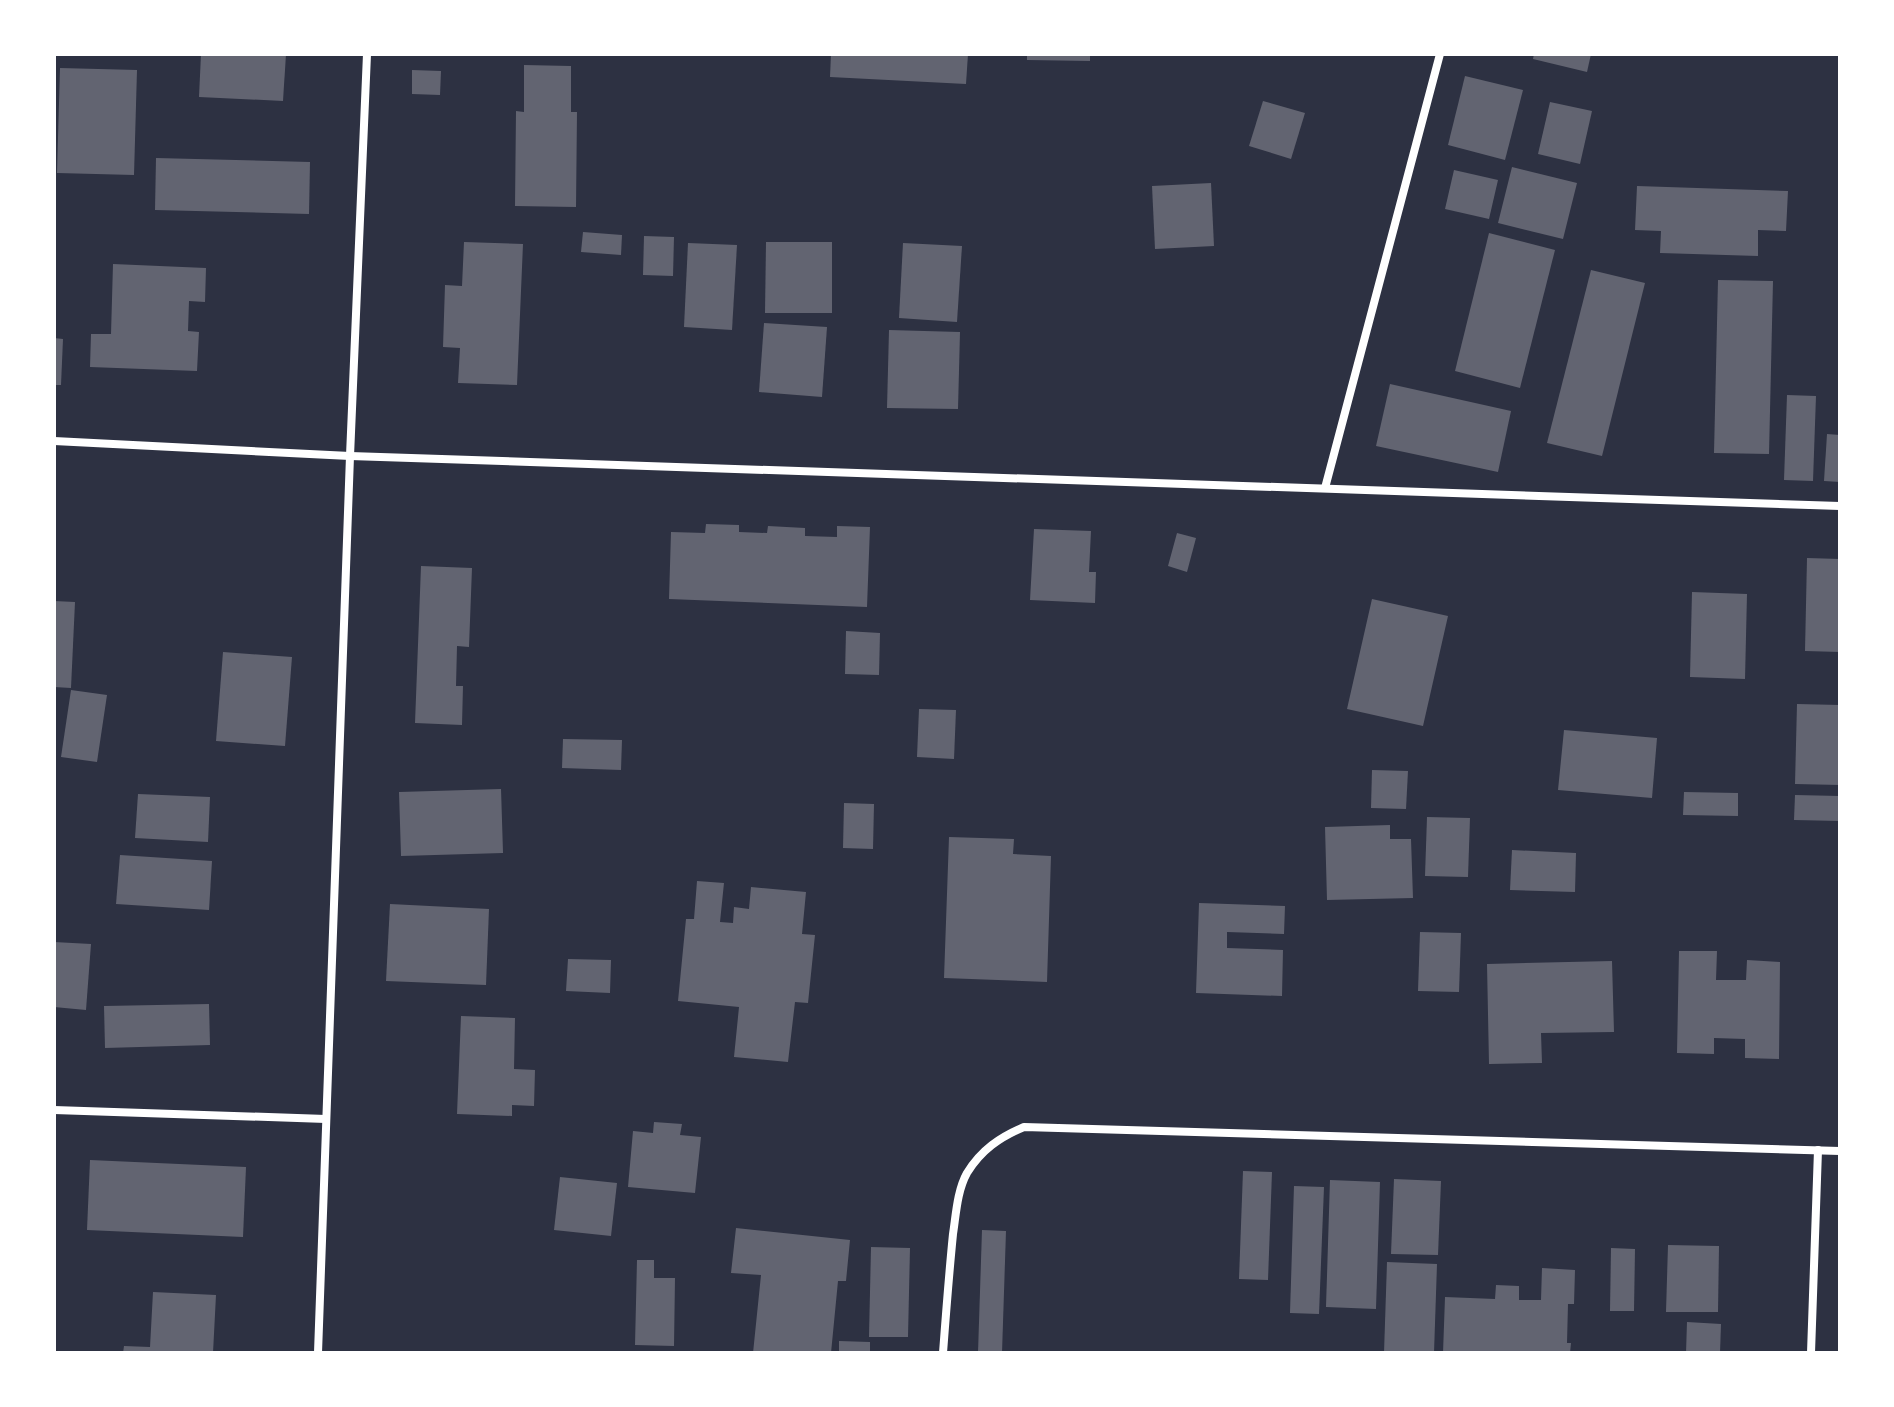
<svg xmlns="http://www.w3.org/2000/svg" width="1894" height="1407" viewBox="0 0 1894 1407" font-family="Overpass,sans-serif">
	<style>
		.building { fill: #626471 }
		.lines { fill: none; stroke-linecap: round; stroke-linejoin: round }
		.minor { stroke: #fff; stroke-width: 8 }
	</style>
	<rect width="100%" height="100%" fill="#2d3142"/>
	<g class="building">
		<path d="M201,54h85l-3,47 -84,-4z"/>
		<path d="M831,54h137l-2,30 -136,-7z"/>
		<path d="M1027,54h63v7l-63,-1z"/>
		<path d="M1534,54h57l-4,18 -54,-13z"/>
		<path d="M524,65l47,1v46h6l-1,95 -61,-1 1,-95 8,1z"/>
		<path d="M60,68l77,2 -3,105 -77,-2z"/>
		<path d="M412,70l29,1 -1,24 -28,-1z"/>
		<path d="M1465,76l58,14 -18,70 -57,-15z"/>
		<path d="M1263,101l42,12 -14,46 -42,-13z"/>
		<path d="M1550,102l42,9 -12,53 -42,-10z"/>
		<path d="M156,158l154,4 -1,52 -154,-4z"/>
		<path d="M1512,167l65,16 -14,56 -65,-16z"/>
		<path d="M1454,170l44,10 -9,39 -44,-10z"/>
		<path d="M1211,183l3,63 -59,3 -3,-63z"/>
		<path d="M1637,186l151,5 -2,40 -28,-1v26l-98,-3 1,-22 -26,-1z"/>
		<path d="M583,232l39,3 -1,20 -40,-3z"/>
		<path d="M1489,233l66,17 -35,138 -65,-17z"/>
		<path d="M644,236l30,1 -1,39 -30,-1z"/>
		<path d="M464,242l59,2 -6,141 -59,-2 2,-35 -17,-1 2,-62 17,1z"/>
		<path d="M766,242h66v71h-67z"/>
		<path d="M688,243l49,2 -5,85 -48,-3z"/>
		<path d="M903,243l59,3 -5,76 -58,-4z"/>
		<path d="M113,264l93,4 -1,34 -16,-1 -1,30 11,1 -2,39 -107,-4 1,-33h20z"/>
		<path d="M1591,270l54,13 -43,173 -55,-13z"/>
		<path d="M1718,280l55,1 -4,173 -55,-1z"/>
		<path d="M764,323l63,4 -5,70 -63,-5z"/>
		<path d="M889,330l71,2 -2,77 -71,-1z"/>
		<path d="M54,338l9,1 -2,46h-7z"/>
		<path d="M1390,384l121,27 -13,61 -122,-26z"/>
		<path d="M1787,395l29,1 -3,85 -29,-1z"/>
		<path d="M1827,434l13,1v47l-16,-1z"/>
		<path d="M706,524l33,1v7l28,1 1,-7 37,2v8l32,1v-11l33,1 -3,80 -198,-8 2,-67 34,1z"/>
		<path d="M1034,529l57,2 -2,41h7l-1,31 -65,-3z"/>
		<path d="M1177,533l19,5 -9,34 -19,-6z"/>
		<path d="M1807,558l33,1v93l-35,-1z"/>
		<path d="M421,566l51,2 -3,79 -12,-1 -1,40h7l-1,39 -47,-2z"/>
		<path d="M1692,592l55,2 -2,85 -55,-2z"/>
		<path d="M1372,599l76,17 -25,110 -76,-17z"/>
		<path d="M54,601l21,1 -4,86 -17,-1z"/>
		<path d="M846,631l34,2 -1,42 -34,-1z"/>
		<path d="M223,652l69,5 -7,89 -69,-5z"/>
		<path d="M71,690l36,5 -10,67 -36,-5z"/>
		<path d="M1797,704l43,1v80l-45,-1z"/>
		<path d="M919,709l37,1 -2,49 -37,-2z"/>
		<path d="M1564,730l93,8 -5,60 -94,-8z"/>
		<path d="M563,739l59,1 -1,30 -59,-2z"/>
		<path d="M1372,770l36,1 -2,38 -35,-1z"/>
		<path d="M501,789l2,64 -102,3 -2,-64z"/>
		<path d="M1684,792l54,1v23l-55,-1z"/>
		<path d="M138,794l72,3 -2,45 -73,-4z"/>
		<path d="M1795,795l45,1v25l-46,-1z"/>
		<path d="M844,803l30,1 -1,45 -30,-1z"/>
		<path d="M1427,817l43,1 -2,59 -43,-1z"/>
		<path d="M1390,825v14h21l2,59 -86,2 -2,-73z"/>
		<path d="M949,837l65,2 -1,15 38,2 -4,126 -103,-4z"/>
		<path d="M1512,850l64,3 -1,39 -65,-2z"/>
		<path d="M120,855l92,6 -3,49 -93,-6z"/>
		<path d="M697,881l27,2 -4,39 13,1 1,-16 15,2 2,-22 55,5 -4,42 13,1 -7,68 -13,-1 -7,60 -54,-5 5,-50 -61,-6 8,-82h8z"/>
		<path d="M1199,903l86,3 -1,28 -57,-2v16l56,2 -1,46 -86,-3z"/>
		<path d="M390,904l99,5 -3,76 -100,-4z"/>
		<path d="M1420,932l41,1 -2,59 -41,-1z"/>
		<path d="M54,942l37,2 -5,66 -32,-3z"/>
		<path d="M1679,951h38l-1,29h30l1,-20 33,2 -1,97 -34,-1v-19l-31,-1v16l-37,-1z"/>
		<path d="M568,959l43,1 -1,33 -44,-2z"/>
		<path d="M1612,961l2,71 -73,1 1,30 -53,1 -2,-100z"/>
		<path d="M209,1004l1,41 -105,3 -1,-42z"/>
		<path d="M461,1016l54,2 -1,51 21,1 -1,36 -22,-1v11l-55,-2z"/>
		<path d="M654,1122l28,2 -2,11 21,2 -6,56 -67,-6 5,-56 20,2z"/>
		<path d="M90,1160l156,7 -3,70 -156,-7z"/>
		<path d="M1243,1171l29,1 -4,108 -29,-1z"/>
		<path d="M560,1177l57,6 -6,53 -57,-6z"/>
		<path d="M1394,1179l47,2 -3,74 -47,-1z"/>
		<path d="M1330,1180l50,2 -4,127 -50,-2z"/>
		<path d="M1294,1186l30,1 -5,127 -29,-1z"/>
		<path d="M736,1228l114,12 -4,41h-8l-7,72h-78l8,-78 -30,-2z"/>
		<path d="M982,1230l24,1 -4,122h-24z"/>
		<path d="M1668,1245l51,1 -1,66h-52z"/>
		<path d="M871,1247l39,1 -2,89h-39z"/>
		<path d="M1611,1248l24,1 -1,62h-24z"/>
		<path d="M637,1260h17v18h21l-1,68 -39,-1z"/>
		<path d="M1387,1262l50,2 -3,89h-50z"/>
		<path d="M1542,1268l33,2 -1,34h-6l-1,39h4l-1,10h-127l2,-56 50,2 1,-14 23,1v14h22z"/>
		<path d="M153,1292l63,3 -3,58h-90l1,-7 26,1z"/>
		<path d="M1687,1322l34,2 -1,29h-34z"/>
		<path d="M839,1341l31,1v11h-31z"/>
	</g>
	<g class="lines">
		<g class="minor">
			<path d="M54,441l296,15 1490,50"/>
			<path d="M1325,488l115,-434"/>
			<path d="M54,1110l272,9"/>
			<path d="M318,1353l32,-897 17,-402"/>
			<path d="M943,1353c3,-40 6,-79 10,-119 3,-19 4,-43 14,-61 14,-23 33,-36 57,-46l816,24"/>
			<path d="M1811,1353l7,-203"/>
		</g>
	</g>
	<rect width="1894" height="1407" fill="none" stroke="#ffffff" stroke-width="112"/>
</svg>
